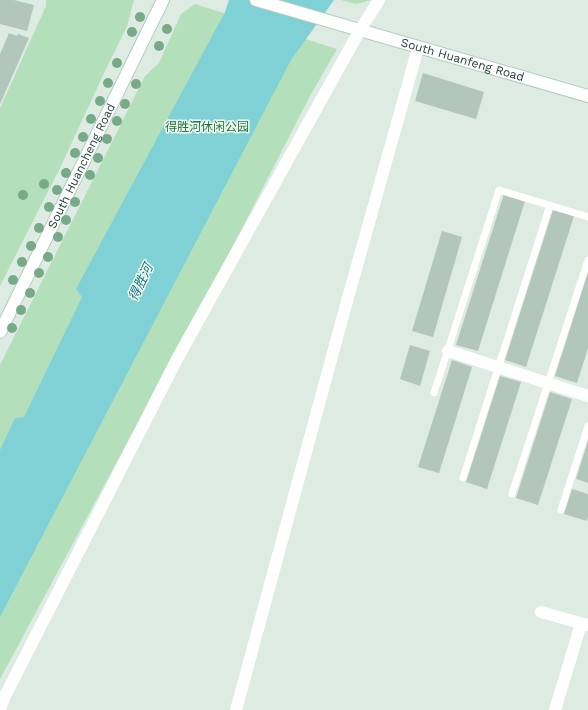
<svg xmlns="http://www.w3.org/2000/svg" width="588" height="710" viewBox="0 0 588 710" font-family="'Work Sans','Noto Sans SC',sans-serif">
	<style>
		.green { fill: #b4dfbb }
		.water { fill: #7fd1d6 }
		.building { fill: #b2c6bc }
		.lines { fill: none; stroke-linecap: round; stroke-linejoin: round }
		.secondary-casing { stroke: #b0ccbf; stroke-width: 14 }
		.service { stroke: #fff; stroke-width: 7 }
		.minor { stroke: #fff; stroke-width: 12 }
		.tertiary { stroke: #fff; stroke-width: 12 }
		.secondary { stroke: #fff; stroke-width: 12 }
		.tree { fill: #77ab87 }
		.labels { text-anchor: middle; stroke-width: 3; stroke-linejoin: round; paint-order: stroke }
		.street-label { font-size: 12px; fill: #1d3c31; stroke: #eef7f2 }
		.park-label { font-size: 12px; fill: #24763c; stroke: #eef7f2 }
		.water-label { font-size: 13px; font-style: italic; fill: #13757c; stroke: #eef7f2 }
	</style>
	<rect width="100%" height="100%" fill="#ddebe3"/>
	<g class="green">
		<path d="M46,0h88l-7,26 -22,45 -45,97 -60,118v-178l46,-102z"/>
		<path d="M341,0h30l-15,4z"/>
		<path d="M195,4l142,45 -27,47 -77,150 -233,433v-314l145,-289 14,-13 22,-49z"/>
	</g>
	<path class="water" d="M229,0h105l-43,60 -291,557v-167l15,-32 9,-1 58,-120 -6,-8 149,-277z"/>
	<g class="building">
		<path d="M0,0h14l20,5 -7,26 -27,-7z"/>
		<path d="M9,33l8,3 1,-2 11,4 -29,66v-50z"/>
		<path d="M423,73l61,19 -8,27 -61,-18z"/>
		<path d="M504,194l21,7 -47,150 -22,-6z"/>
		<path d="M553,210l21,6 -48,151 -21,-7z"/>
		<path d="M442,231l20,6 -29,100 -21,-6z"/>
		<path d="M588,272v76l-11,35 -22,-7z"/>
		<path d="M410,345l20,6 -10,35 -20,-7z"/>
		<path d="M452,360l20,7 -33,106 -21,-6z"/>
		<path d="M500,376l21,6 -34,107 -21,-7z"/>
		<path d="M550,392l22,7 -34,106 -22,-7z"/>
		<path d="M588,441v42l-12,-4z"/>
		<path d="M572,489l16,5v23l-1,4 -23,-7z"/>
	</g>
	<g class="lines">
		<g class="secondary-casing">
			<g id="secondary">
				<path id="s1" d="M256,0l332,96"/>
				<path id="s2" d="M0,332l163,-332"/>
			</g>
		</g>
		<g class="service">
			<path d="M434,393l65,-203 89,27"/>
			<path d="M463,478l87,-273"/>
			<path d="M512,494l76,-234"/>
			<path d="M561,510l27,-84"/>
		</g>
		<g class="minor">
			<path d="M448,351l140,45"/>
			<path d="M0,709l5,-13 172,-337 183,-329"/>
			<path d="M236,710l108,-398 74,-264"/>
		</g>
		<g class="tertiary">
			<path d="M360,30l19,-30"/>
			<path d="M541,612l46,13"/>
			<path d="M555,710l26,-86"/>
		</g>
		<use href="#secondary" class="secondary"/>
	</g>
	<g class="tree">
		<circle cx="140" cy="17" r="5"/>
		<circle cx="167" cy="29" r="5"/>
		<circle cx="132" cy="32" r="5"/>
		<circle cx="159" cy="46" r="5"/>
		<circle cx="117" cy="63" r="5"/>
		<circle cx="108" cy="83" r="5"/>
		<circle cx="136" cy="84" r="5"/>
		<circle cx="100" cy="101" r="5"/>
		<circle cx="125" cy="104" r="5"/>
		<circle cx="91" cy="119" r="5"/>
		<circle cx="117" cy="121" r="5"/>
		<circle cx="83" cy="137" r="5"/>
		<circle cx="107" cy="139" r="5"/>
		<circle cx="75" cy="153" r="5"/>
		<circle cx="98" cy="158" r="5"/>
		<circle cx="66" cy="173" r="5"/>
		<circle cx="90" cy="175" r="5"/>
		<circle cx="44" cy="184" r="5"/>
		<circle cx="57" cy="190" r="5"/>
		<circle cx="23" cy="195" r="5"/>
		<circle cx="75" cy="202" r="5"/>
		<circle cx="49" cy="207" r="5"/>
		<circle cx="66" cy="220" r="5"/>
		<circle cx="39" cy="228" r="5"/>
		<circle cx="58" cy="237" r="5"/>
		<circle cx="31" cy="246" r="5"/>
		<circle cx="48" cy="257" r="5"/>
		<circle cx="22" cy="262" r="5"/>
		<circle cx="39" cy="273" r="5"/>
		<circle cx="13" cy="280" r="5"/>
		<circle cx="30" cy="293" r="5"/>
		<circle cx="21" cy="310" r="5"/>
		<circle cx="12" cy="328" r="5"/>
	</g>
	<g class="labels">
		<g class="street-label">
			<text dy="4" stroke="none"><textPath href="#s1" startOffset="215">South Huanfeng Road</textPath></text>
			<text dy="4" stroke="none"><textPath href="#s2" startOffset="185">South Huancheng Road</textPath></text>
		</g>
		<g class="park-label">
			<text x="207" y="131">得胜河休闲公园</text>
		</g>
		<g class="water-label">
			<text transform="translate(140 282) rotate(-64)" y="5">得胜河</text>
		</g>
	</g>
</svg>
